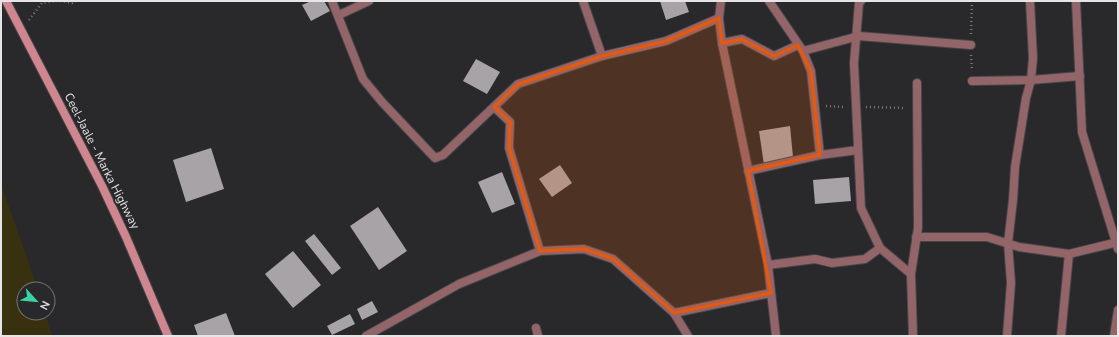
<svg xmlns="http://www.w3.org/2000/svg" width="1119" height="337" viewBox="0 0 1119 337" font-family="'Nunito Sans',sans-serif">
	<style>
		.sand { fill: #38300f }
		.building { fill: #a7a3a6 }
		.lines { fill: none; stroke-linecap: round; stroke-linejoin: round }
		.street-casing { stroke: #474649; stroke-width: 10 }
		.secondary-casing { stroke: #474649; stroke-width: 10 }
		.path { stroke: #79787b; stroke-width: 2.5; stroke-dasharray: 1 3; stroke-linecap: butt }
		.street { stroke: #936569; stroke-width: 8 }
		.secondary { stroke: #d0868e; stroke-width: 8 }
		.marked { fill: #e8590c; fill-opacity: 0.2; stroke: #e8590c; stroke-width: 3; stroke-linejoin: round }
		.labels { text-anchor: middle; stroke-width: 4; stroke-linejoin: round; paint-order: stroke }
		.street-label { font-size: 12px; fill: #e5e4e6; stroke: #29282b }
	</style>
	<rect width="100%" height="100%" fill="#29282b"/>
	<path class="sand" d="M1,184l37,105h-14v24h21l7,23h-51z"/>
	<g class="building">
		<path d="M311,1h13l6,10 -19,10 -9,-16z"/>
		<path d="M660,1h25l4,11 -23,8z"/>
		<path d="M476,59l24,13 -13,22 -24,-13z"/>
		<path d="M790,126l3,31 -29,8 -5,-34z"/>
		<path d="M211,148l13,41 -38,13 -13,-42z"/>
		<path d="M560,165l12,18 -20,14 -13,-18z"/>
		<path d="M502,172l13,32 -23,9 -14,-31z"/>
		<path d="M849,177l2,24 -36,3 -2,-24z"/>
		<path d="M378,207l29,44 -28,19 -29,-44z"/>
		<path d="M314,234l27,34 -9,7 -27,-34z"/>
		<path d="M293,251l28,34 -28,23 -28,-34z"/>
		<path d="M372,301l6,11 -16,8 -5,-11z"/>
		<path d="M226,313l9,23h-37l-4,-11z"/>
		<path d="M350,314l5,10 -23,11 -5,-9z"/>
	</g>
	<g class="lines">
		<g class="street-casing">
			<g id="street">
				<path d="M332,1l31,78 19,23 53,56 8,-3 75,-71 84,-28 64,-15 53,-23"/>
				<path d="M583,1l19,55"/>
				<path d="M721,1l-2,17 3,25 46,222 8,71"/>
				<path d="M769,1l34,50 8,20 9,84"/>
				<path d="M861,1l-2,2 -5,60 7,145 19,40 31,26"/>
				<path d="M1076,1l6,131 36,117"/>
				<path d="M339,15l30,-14"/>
				<path d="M722,43l20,-4 32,17 24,-11"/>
				<path d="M803,51l56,-15 112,9"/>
				<path d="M972,81l59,-1 49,-4"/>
				<path d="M494,107l16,15 -1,26 31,103"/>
				<path d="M748,171l72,-16 38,-5"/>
				<path d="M916,237h71l32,10 50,7"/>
				<path d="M768,265l47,-6 17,4 33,-4 15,-11"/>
				<path d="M674,313l97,-20"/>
				<path d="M536,328l2,8"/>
				<path d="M366,336l93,-52 81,-33 44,-2 29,10 61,54 14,23"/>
				<path d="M913,336l-2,-62 7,-46 -1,-145"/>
				<path d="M1007,336l4,-53 -3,-40 5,-43 2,-33 11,-69 5,-18 2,-22 -3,-57"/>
				<path d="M1061,336l8,-82 49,-12"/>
				<path d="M1114,336l4,-26"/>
			</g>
		</g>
		<g class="secondary-casing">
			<path id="secondary" d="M6,1l96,185 24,51 42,99"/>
		</g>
		<g class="path">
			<path d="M60,1l12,2 4,-2"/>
			<path d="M29,20l13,-17 15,-2"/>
			<path d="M971,34l1,-33"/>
			<path d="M971,55l1,15"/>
			<path d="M826,106l19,1"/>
			<path d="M866,107l39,1"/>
		</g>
		<use href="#street" class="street"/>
		<use href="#secondary" class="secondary"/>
	</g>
	<path class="marked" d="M719,18l3,25 20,-4 32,17 24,-11 13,26 9,84 -72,16 23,122 -97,20 -61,-54 -29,-10 -44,2 -31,-103 1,-26 -16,-15 24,-23 84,-28 64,-15z"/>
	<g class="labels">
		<g class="street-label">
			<text transform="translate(102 161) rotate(63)" y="4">Ceel-Jaale - Marka Highway</text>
		</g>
	</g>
	<rect width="1119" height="337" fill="none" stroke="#e5e4e6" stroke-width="4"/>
	<g transform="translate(36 301) rotate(117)"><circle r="19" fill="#29282b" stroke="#747376"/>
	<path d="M0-3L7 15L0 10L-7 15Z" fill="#38d4a6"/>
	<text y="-6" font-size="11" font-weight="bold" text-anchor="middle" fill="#e5e4e6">N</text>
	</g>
</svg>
